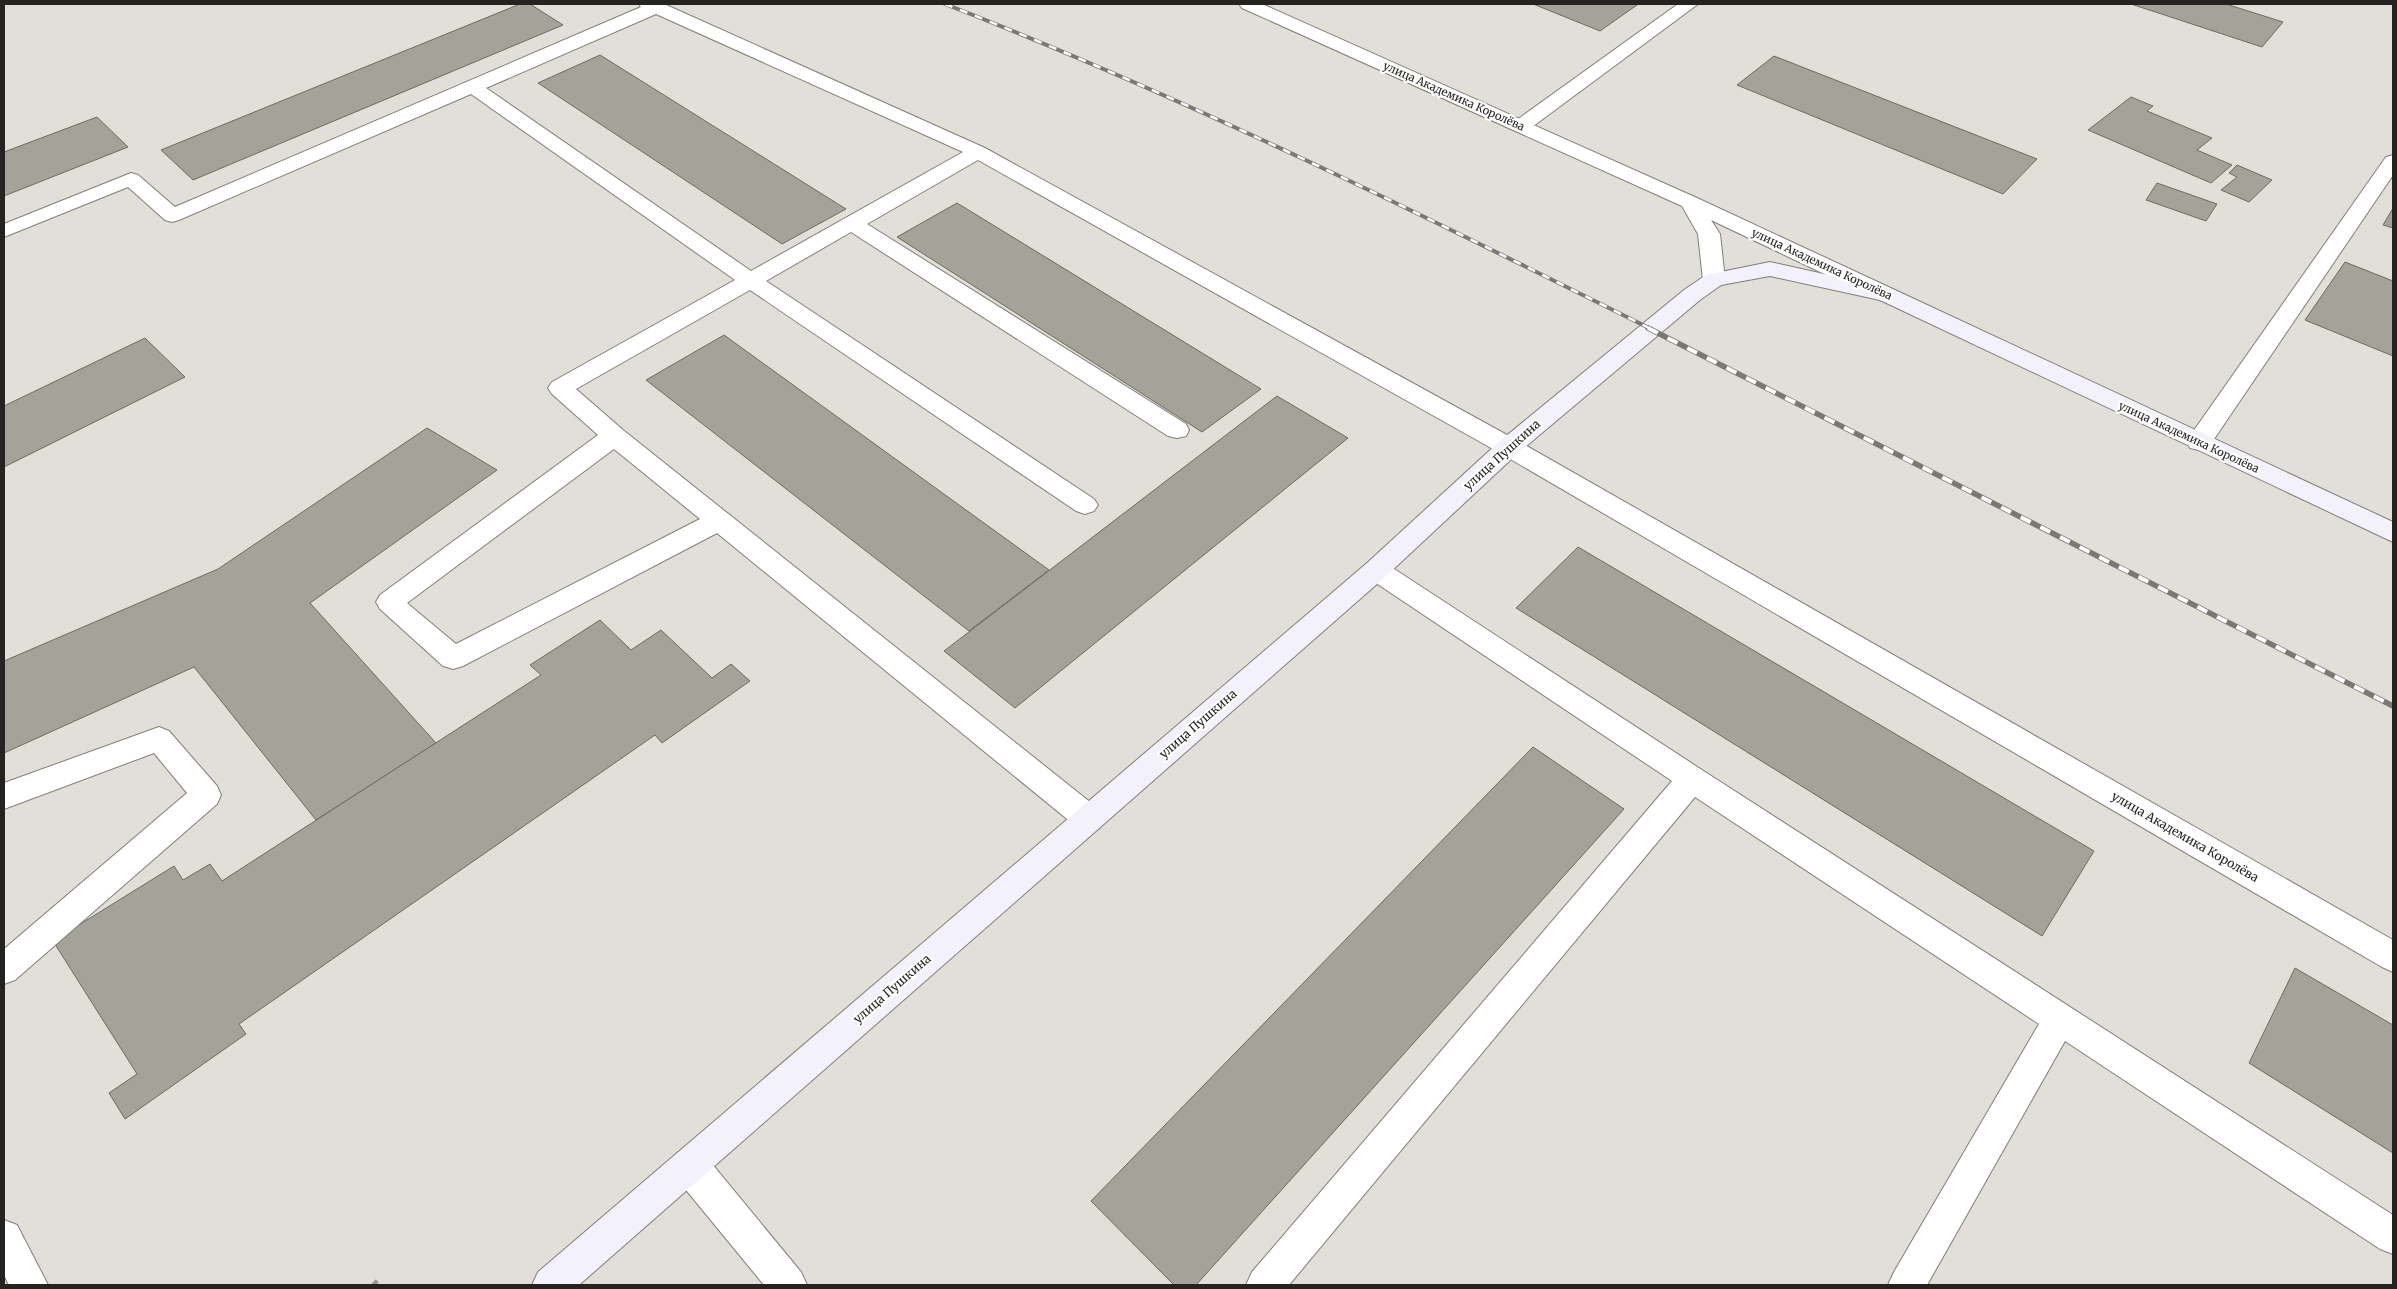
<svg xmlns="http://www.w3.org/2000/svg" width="2397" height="1289" viewBox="0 0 2397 1289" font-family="Merriweather,serif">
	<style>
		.building { fill: #a4a39a; stroke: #6c6a63 }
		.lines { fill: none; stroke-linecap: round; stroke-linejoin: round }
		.lane-casing { stroke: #807f77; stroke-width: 2 }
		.street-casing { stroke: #807f77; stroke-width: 2 }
		.secondary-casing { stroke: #807f77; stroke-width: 2 }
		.path { stroke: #989690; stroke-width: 4; stroke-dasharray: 6 3; stroke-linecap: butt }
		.lane { fill: #fff; fill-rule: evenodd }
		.street { fill: #fff; fill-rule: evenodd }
		.secondary { fill: #f3f1fb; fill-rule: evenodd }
		.rail-far1-casing { stroke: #7a7873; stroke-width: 4 }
		.rail-casing { stroke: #7a7873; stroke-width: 5.5 }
		.rail-far1 { stroke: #fff; stroke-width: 2.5; stroke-dasharray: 8; stroke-linecap: butt }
		.rail { stroke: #fff; stroke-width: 4; stroke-dasharray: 11; stroke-linecap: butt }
		.labels { text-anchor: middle; stroke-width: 4.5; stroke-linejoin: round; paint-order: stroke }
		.far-street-label { font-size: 11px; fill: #242320; stroke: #fff }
		.street-label { font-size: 12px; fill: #242320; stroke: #fff }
	</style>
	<rect width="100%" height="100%" fill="#e1dfd7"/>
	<g class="building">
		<path d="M520,4h10l33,21 -370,155 -32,-30z"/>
		<path d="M1533,4h101l3,1 -37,26z"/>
		<path d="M2131,4h95l57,18 -21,25z"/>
		<path d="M600,55l246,154 -64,35 -244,-161z"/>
		<path d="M1774,56l263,103 -34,35 -266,-109z"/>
		<path d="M2131,97l22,9 -6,5 65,27 -15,12 35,15 -21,18 -123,-53z"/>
		<path d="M97,117l31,30 -124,49v-44z"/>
		<path d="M2237,165l35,15 -23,22 -28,-12 16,-13 -8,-4z"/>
		<path d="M2157,183l60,21 -11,17 -60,-21z"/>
		<path d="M957,203l304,186 -59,43 -305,-195z"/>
		<path d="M2393,208v20l-10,-3z"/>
		<path d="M2345,262l48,19v75l-88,-36z"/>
		<path d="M724,335l325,235 -80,61 -323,-251z"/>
		<path d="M145,338l40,39 -181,90v-61z"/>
		<path d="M1277,396l71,42 -333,270 -71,-57z"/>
		<path d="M427,428l70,42 -187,133 126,140 -120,77 -122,-153 -190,86v-92l214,-92z"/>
		<path d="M1578,547l516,304 -52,85 -526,-328z"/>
		<path d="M600,620l31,30 30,-20 51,48 19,-14 19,17 -88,62 -7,-8 -416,289 7,10 -121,85 -16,-26 28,-19 -84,-133 121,-75 9,14 27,-16 12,17 319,-206 -11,-10z"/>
		<path d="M1533,747l91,62 -428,476h-22l-83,-84z"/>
		<path d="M2295,968l98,57v128l-144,-90z"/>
	</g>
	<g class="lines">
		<g class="lane-casing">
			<g id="lane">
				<path d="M639,4h25l321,144 533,293 3,6 -3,6 -9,2 -9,-2 -522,-293 -111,64 319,200 3,6 -3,6 -9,2 -9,-2 -317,-204 -85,49 328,218 4,6 -4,6 -9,3 -9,-3 -326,-221 -174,99 47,41 477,380 4,9 -4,9 -11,4 -11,-4 -361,-295 -254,133 -10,3 -10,-3 -63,-57 -4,-7 4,-7 218,-160 -46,-41 -4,-6 4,-6 183,-102 -264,-186 -292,126 -7,2 -7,-2 -37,-33 -124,50v-13l127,-51 7,2 37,32 466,-200zM656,14l307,138 -212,119 -265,-183zM614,449l86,70 -244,125 -49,-41z"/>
				<path d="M1678,4h20l-170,126 -7,2 -7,-2 -3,-4 3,-4z"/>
				<path d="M1376,560l9,3 317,207 691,445v39l-13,-5 -315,-208 -138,244h-39l6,-13 145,-248 -344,-227 -406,488h-43l6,-13 420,-491 -305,-204 -4,-7 4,-7z"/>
				<path d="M159,727l10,4 48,55 4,9 -4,9 -202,176 -11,4v-35l183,-156 -33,-40 -150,56v-26z"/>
				<path d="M690,1148l13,5 98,119 6,13h-43l-87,-106 -5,-13 5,-13z"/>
				<path d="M4,1220l13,5 31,60h-39l-5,-10z"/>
			</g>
		</g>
		<g class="street-casing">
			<g id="street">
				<path d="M1239,4h23l435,194 198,92 3,5 -3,5 -8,2 -8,-2 -168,-80 9,14 5,46 -3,5 -8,2 -8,-2 -3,-5 -5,-46 -16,-28 -440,-198z"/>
				<path d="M2393,155v20l-185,273 -9,2 -9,-2 -3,-6 3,-6 196,-279z"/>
				<path d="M1509,439l9,2 875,499v32l-11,-5 -882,-514 -3,-6 3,-6z"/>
			</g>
		</g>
		<g class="secondary-casing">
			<path id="secondary" d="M1770,262l125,28 498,232v20l-513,-242 -110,-24 -49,9 -21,15 -182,153 -133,124 -806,708h-47l6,-13 829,-709 133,-122 184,-151 22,-15z"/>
		</g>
		<path class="path" d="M373,1285l5,-5"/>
		<use href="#lane" class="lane"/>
		<use href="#street" class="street"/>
		<use href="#secondary" class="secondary"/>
		<g class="rail-far1-casing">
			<path id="rail-far1" d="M945,4c242,94 474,209 706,325"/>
		</g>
		<g class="rail-casing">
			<path id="rail" d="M1648,328l745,378"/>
		</g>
		<use href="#rail-far1" class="rail-far1"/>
		<use href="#rail" class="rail"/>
	</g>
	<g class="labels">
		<g class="far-street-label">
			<text transform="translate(1454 96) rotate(24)" y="4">улица Академика Королёва</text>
			<text transform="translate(1822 264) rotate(25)" y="4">улица Академика Королёва</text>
			<text transform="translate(2189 437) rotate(25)" y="4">улица Академика Королёва</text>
		</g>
		<g class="street-label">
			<text transform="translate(1502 455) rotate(-42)" y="4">улица Пушкина</text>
			<text transform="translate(1198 724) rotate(-41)" y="4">улица Пушкина</text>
			<text transform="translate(2185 837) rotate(30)" y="4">улица Академика Королёва</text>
			<text transform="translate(892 989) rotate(-41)" y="4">улица Пушкина</text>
		</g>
	</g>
	<rect width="2397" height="1289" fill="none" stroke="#242320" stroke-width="10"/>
</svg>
